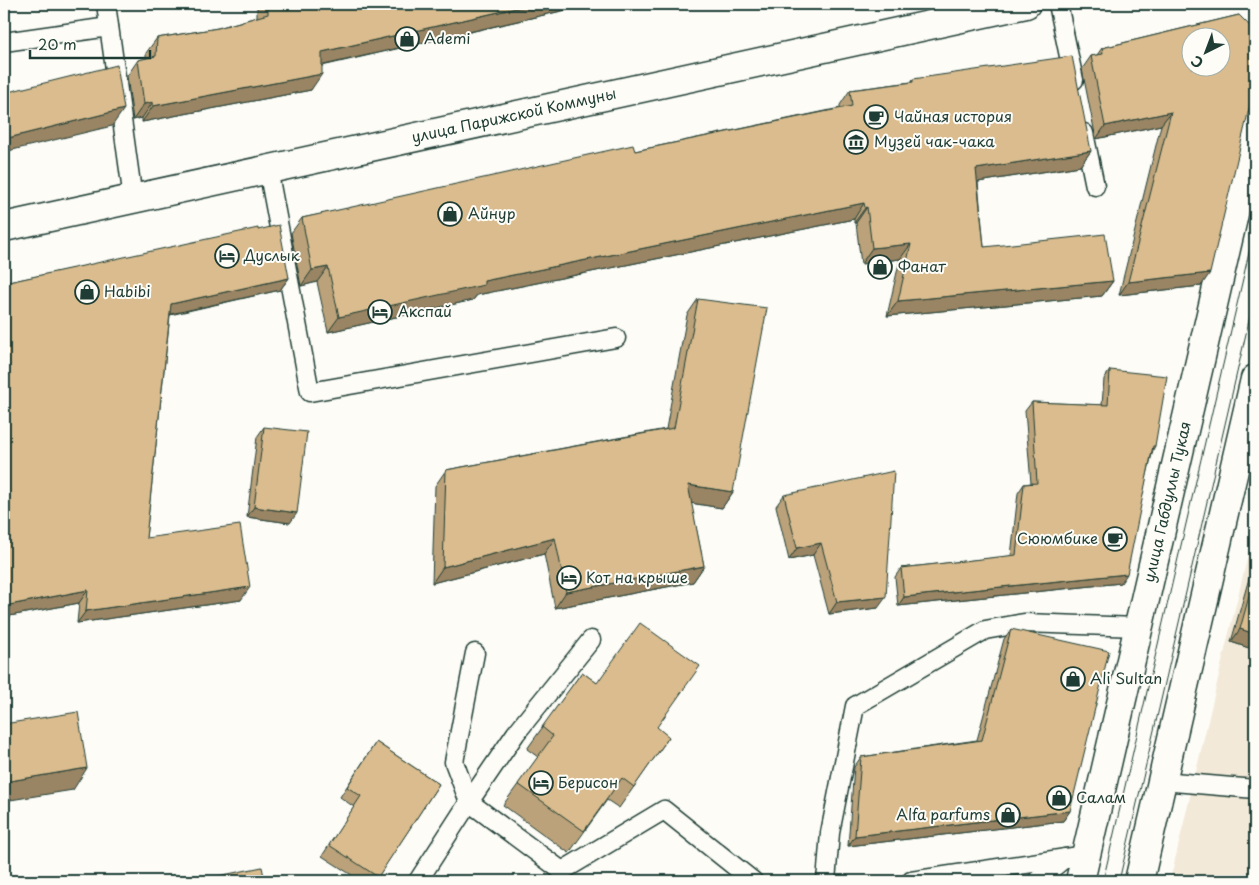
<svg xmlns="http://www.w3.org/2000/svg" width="1259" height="885" viewBox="0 0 1259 885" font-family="'Playpen Sans',sans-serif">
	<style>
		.built { fill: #f2e9d8 }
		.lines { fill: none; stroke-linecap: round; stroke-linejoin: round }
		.service-casing { stroke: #1f3d34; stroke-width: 21 }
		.minor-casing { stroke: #1f3d34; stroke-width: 31 }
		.service { stroke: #fdfcf7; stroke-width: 18 }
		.minor { stroke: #fdfcf7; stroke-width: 28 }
		.tram { stroke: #1f3d34; stroke-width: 1 }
		.wall { fill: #bba27a; stroke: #1f3d34 }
		.shaded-wall { fill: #998463; stroke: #1f3d34 }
		.building { fill: #dabc8e; stroke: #1f3d34; fill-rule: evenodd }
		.labels { text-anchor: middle; stroke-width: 4; stroke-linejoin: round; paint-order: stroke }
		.poi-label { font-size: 15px; fill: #1f3d34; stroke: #fdfcf7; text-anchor: start }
		.street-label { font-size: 15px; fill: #1f3d34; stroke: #fdfcf7 }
	</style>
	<rect width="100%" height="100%" fill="#fdfcf7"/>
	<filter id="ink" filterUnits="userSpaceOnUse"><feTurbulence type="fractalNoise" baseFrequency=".02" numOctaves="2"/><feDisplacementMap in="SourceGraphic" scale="10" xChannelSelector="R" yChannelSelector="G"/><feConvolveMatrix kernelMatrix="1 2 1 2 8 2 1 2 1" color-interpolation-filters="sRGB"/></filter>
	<g filter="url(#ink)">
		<path class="built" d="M1255,527v354h-85l58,-244z"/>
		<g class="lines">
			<g class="service-casing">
				<g id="service">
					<path d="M106,4l27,195"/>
					<path d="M1058,4l16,76"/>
					<path d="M4,42l105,-15"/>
					<path d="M1084,133l11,53"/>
					<path d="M268,169l42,223 306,-54"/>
					<path d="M1162,781l93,8"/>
					<path d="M469,802l47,-69 75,-93"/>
					<path d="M469,802l-15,-40 21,-109"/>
					<path d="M418,881l51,-79 93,69 102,-61 89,71"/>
					<path d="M826,881l4,-48 25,-127 130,-76 39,-7 114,4"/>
					<path d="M911,881l175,-26"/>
					<path d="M1037,881l28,-23"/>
				</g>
			</g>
			<g class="minor-casing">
				<g id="minor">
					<path id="s1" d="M4,227l1022,-223"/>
					<path id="s2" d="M1080,881l175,-758"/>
					<path d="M1139,881l116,-502"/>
				</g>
			</g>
			<use href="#service" class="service"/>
			<use href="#minor" class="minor"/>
			<g class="tram">
				<path d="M1103,881l152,-654"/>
				<path d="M1119,881l136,-586"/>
			</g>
		</g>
		<g class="wall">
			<path d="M257,4h335l-270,62 -11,24 -169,32v-4l-9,2 -6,-44 11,-16 8,-2v-5l11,-15 61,-10 39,-11z"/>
			<path d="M1239,15l-38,271 -82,9 42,-170 -65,14 -14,-70 9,-13 6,-1 5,-7z"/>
			<path d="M913,79l178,72 -11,15 -102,16 6,65 129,34 -11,15 -215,20 13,-57 -39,5 -5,-41h-2v-4l-377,76 -4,5 -145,32 -11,-50 -16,4 -10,-53 11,-15 333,-67 205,-43v-3l10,-15 61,-8z"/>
			<path d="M258,230l31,48 -9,12 -110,25 -24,223 95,62 -164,23 2,-20 -75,14v-334z"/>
			<path d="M698,299l35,193 -11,16 -31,-5 13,63 -11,16 -138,26 -11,-54 -112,29 3,-97 11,-16 220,-41 21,-114z"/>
			<path d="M1110,370l45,76 -2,4 -32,133 -223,23 -3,-29 6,-9 110,-12 7,-63 6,-9 7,-1 -6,-72 7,-9 70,3 2,-26z"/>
			<path d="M264,427l26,96 -43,-6 10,-80z"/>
			<path d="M784,495l94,113 -49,6 -16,-59 -24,5 -13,-54z"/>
			<path d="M1255,557v93l-24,-8z"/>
			<path d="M1011,629l59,182 -7,10 -215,25 6,-79 7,-10 116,-17 27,-101z"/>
			<path d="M582,672l87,65 -50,71 -12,-8 -38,53 -66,-48 35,-48 -11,-8z"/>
			<path d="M376,742l63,42 -64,97h-14l-39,-25 32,-49 -14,-10z"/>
		</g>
		<g class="shaded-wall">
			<path d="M534,4h58l-281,64 11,-16z"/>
			<path d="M322,74l-11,16 -169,32 11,-16z"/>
			<path d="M153,102l-11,16 -9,2 11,-16z"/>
			<path d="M124,109l-12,17 -108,26v-13z"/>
			<path d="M1171,112l-10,13 -65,14 9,-13z"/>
			<path d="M1091,151l-11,15 -115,18 11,-15z"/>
			<path d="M864,203l-10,16 -377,76 -4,5 -145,32 11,-15 145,-36z"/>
			<path d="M867,207l-11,16h-2l11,-15z"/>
			<path d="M911,244l-11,15 -39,5 11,-16z"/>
			<path d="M328,267l-11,15 -16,4 11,-16z"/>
			<path d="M1210,273l-9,13 -82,9 9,-13z"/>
			<path d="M289,278l-9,12 -118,26 9,-12z"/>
			<path d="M1113,281l-11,15 -215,20 11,-15z"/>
			<path d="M688,485l45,7 -11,16 -45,-7z"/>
			<path d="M254,507l43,6 -7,10 -43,-6z"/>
			<path d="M555,538l-11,16 -112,29 11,-16z"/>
			<path d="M821,543l-8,12 -24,5 8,-12z"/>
			<path d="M704,566l-11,16 -138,26 11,-16z"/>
			<path d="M1127,574l-6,9 -223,23 6,-9z"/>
			<path d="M250,587l-9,13 -164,23 9,-12z"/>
			<path d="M88,590l-9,13 -75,14v-11z"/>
			<path d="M886,597l-8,11 -49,6 8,-12z"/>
			<path d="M1240,629l15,5v16l-24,-8z"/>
			<path d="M87,768l-14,22 -69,11v-19z"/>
			<path d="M1070,811l-7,10 -215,25 7,-10z"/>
		</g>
		<g class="building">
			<path d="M268,4h266l-212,48v22l-169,32v-4l-9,2 -6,-44 18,-4 1,-18 61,-10 50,-14z"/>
			<path d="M1239,15l16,16v53l-45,189 -82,9 43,-170 -66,14 -14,-70 12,-2 -1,-6zM1192,38h30v30h-30z"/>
			<path d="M1072,56l19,95 -115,18 8,78 121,-13 8,47 -215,20 13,-57 -39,4 -5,-41 -2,1 -1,-5 -380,78v4l-145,32 -11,-50 -16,3 -10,-52 331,-73 2,6 217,-45 -2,-16 63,-8v-3z"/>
			<path d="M117,65l7,44 -120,30v-46z"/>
			<path d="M279,225l10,53 -118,26 -25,234 94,-13 10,62 -164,24 2,-21 -84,16v-323l254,-55v2z"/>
			<path d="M698,299l69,9 -34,184 -45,-7 16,81 -138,26 -11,-54 -112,29 3,-97 228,-42z"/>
			<path d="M1110,370l57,6 -12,70h-2l-26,128 -223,23 -3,-29 115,-13 8,-71 13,-1 -5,-81 76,3z"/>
			<path d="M264,427l43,5 -10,81 -43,-6z"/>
			<path d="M894,471l-8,126 -49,5 -16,-59 -24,5 -13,-53z"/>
			<path d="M1255,575v59l-15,-5z"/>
			<path d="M640,623l60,43 -43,61 12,10 -35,50 -12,-9 -38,53 -66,-47 35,-48 -11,-9 40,-55 15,11z"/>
			<path d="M1011,629l98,22 -39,160 -215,25 6,-79 121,-17z"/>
			<path d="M78,712l9,56 -83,14v-58z"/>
			<path d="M376,742l63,42 -61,93 -49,-32 32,-49 -14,-9z"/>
			<path d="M262,867l3,14h-71z"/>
			<path d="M55,879l1,2h-17z"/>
		</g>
	</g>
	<defs>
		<g id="shop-ring" transform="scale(1.25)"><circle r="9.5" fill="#fdfcf7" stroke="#1f3d34" stroke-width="1.5"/><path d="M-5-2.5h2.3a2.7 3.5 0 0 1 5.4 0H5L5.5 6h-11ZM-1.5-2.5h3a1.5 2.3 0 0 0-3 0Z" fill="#1f3d34"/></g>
		<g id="cafe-ring" transform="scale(1.25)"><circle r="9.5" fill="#fdfcf7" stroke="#1f3d34" stroke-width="1.5"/><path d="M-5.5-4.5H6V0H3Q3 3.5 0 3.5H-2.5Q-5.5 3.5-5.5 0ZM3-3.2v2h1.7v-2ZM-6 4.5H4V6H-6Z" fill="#1f3d34"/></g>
		<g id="museum-ring" transform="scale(1.25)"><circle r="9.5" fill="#fdfcf7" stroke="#1f3d34" stroke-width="1.5"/><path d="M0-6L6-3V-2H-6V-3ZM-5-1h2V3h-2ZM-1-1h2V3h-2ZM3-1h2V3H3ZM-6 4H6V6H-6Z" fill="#1f3d34"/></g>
		<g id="hotel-ring" transform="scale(1.25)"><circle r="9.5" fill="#fdfcf7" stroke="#1f3d34" stroke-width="1.5"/><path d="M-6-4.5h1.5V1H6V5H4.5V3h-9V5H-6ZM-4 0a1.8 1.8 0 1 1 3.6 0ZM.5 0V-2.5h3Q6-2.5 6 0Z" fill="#1f3d34"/></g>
	</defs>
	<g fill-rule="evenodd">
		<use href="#shop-ring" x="407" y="39"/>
		<use href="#cafe-ring" x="876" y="117"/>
		<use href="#museum-ring" x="856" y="142"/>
		<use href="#shop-ring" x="450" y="214"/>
		<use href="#hotel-ring" x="227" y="256"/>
		<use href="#shop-ring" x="880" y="267"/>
		<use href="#shop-ring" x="87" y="292"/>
		<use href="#hotel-ring" x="380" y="312"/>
		<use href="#cafe-ring" x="1115" y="539"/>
		<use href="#hotel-ring" x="569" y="578"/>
		<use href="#shop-ring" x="1073" y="679"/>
		<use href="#hotel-ring" x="541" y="783"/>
		<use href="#shop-ring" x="1059" y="798"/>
		<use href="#shop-ring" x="1008" y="815"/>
	</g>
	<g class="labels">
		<g class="poi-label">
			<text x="424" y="44">Ademi</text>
			<text x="894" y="122">Чайная история</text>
			<text x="874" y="147">Музей чак-чака</text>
			<text x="468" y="219">Айнур</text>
			<text x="244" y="261">Дуслык</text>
			<text x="898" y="272">Фанат</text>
			<text x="104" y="297">Habibi</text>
			<text x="398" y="317">Акспай</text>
			<text x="1098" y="544" text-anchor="end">Сююмбике</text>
			<text x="586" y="583">Кот на крыше</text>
			<text x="1090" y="684">Ali Sultan</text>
			<text x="558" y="788">Берисон</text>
			<text x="1076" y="803">Салам</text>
			<text x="990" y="820" text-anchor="end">Alfa parfums</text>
		</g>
		<g class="street-label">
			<text dy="5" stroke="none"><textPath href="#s1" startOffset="522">улица Парижской Коммуны</textPath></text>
			<text dy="5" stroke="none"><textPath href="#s2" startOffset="389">улица Габдуллы Тукая</textPath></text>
		</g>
	</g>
	<rect width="1259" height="885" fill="none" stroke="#fdfcf7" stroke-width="20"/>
	<rect x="10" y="10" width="1239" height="865" fill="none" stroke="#1f3d34" stroke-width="2" filter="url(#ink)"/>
	<g transform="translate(1206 52) rotate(222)"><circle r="24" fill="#fdfcf7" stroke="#a4b0a9"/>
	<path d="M0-4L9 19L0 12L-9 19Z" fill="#1f3d34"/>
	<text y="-8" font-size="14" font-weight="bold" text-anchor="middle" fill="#1f3d34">С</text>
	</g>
	<path d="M30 50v8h120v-8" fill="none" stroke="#1f3d34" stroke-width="2.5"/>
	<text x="38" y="50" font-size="15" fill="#1f3d34" stroke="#fdfcf7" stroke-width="4" paint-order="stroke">20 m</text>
</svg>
